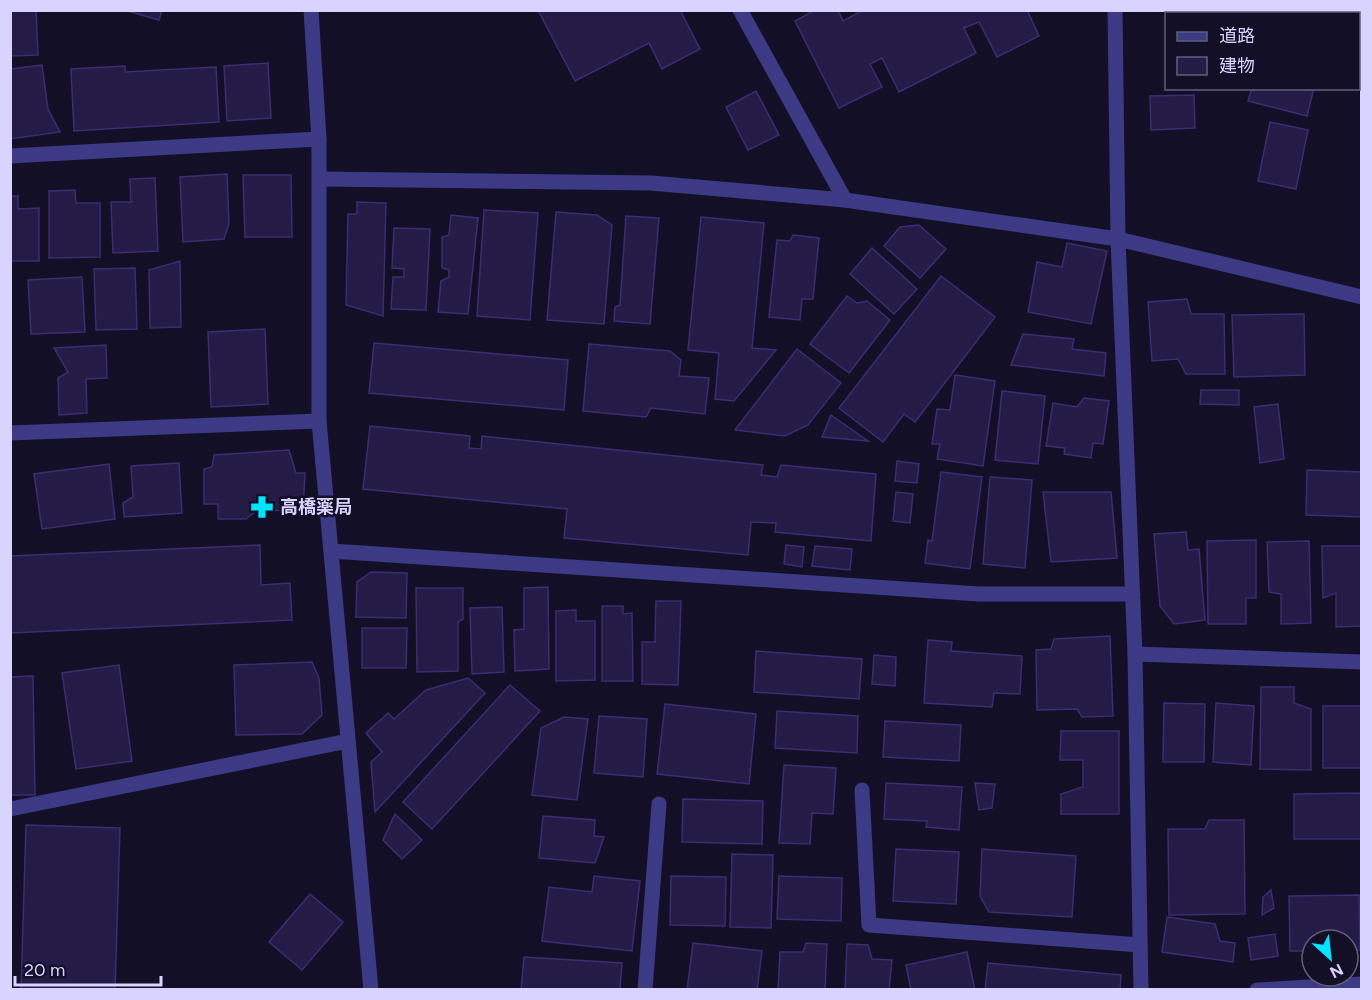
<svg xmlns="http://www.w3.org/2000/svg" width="1372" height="1000" viewBox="0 0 1372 1000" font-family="Figtree,'Noto Sans JP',sans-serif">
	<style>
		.building { fill: #241b47; stroke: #3b2d73; stroke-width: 1.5 }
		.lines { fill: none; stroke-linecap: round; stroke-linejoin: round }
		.minor { stroke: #3d3a85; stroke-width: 15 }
		.labels { text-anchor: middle; stroke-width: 5; stroke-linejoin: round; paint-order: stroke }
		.poi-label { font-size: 18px; font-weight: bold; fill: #d9d4ff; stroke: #130f26; text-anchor: start }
	</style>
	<rect width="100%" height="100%" fill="#130f26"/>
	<g class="building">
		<path d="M10,10h26l2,45 -28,1z"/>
		<path d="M124,10h38l-3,10z"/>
		<path d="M538,10h142l20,39 -38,20 -13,-26 -74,38z"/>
		<path d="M815,10h23l5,11 17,-9 -1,-2h168l12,26 -42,21 -18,-35 -15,6 12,25 -77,39 -17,-34 -12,6 12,23 -43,21 -44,-87z"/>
		<path d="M1277,10h55l-1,4h-54z"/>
		<path d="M268,63l3,55 -44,3 -3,-55z"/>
		<path d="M42,65l6,44 12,23 -50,7v-70z"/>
		<path d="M125,66v6l91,-5 3,55 -145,9 -3,-62z"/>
		<path d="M1252,88h62l-7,28 -59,-15z"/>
		<path d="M756,91l23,44 -31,15 -22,-43z"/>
		<path d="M1194,95l1,33 -44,2 -1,-34z"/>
		<path d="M1270,122l38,8 -12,59 -38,-8z"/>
		<path d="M227,174l2,50 -5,15 -41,3 -3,-65z"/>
		<path d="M243,175h48l1,62h-47z"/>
		<path d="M155,178l3,73 -45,2 -2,-51h20l-1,-23z"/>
		<path d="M75,190l1,13h24v54l-51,1v-67z"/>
		<path d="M10,196h8v13l21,-1v53h-29z"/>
		<path d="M357,202l29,1 -3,113 -37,-11 2,-91h9z"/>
		<path d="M484,210l54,3 -8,107 -53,-4z"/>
		<path d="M556,212l41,3 15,10 -8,99 -57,-4z"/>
		<path d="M451,215l27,3 -10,96 -30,-2 3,-31 8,-4v-7l-7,-2v-31l7,-2z"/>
		<path d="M626,216l33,2 -9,106 -36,-3 1,-14 5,-2z"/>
		<path d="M701,217l63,6 -12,125 24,2 -42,51 -19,-2 4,-46 -31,-3z"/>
		<path d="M919,225l27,24 -26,29 -36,-32 16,-19z"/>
		<path d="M394,228l36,1 -4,81 -35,-1 2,-32h11v-8l-12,-1z"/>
		<path d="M793,235l26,3 -6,61h-11l-2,21 -31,-3 8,-77 13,1z"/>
		<path d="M1067,243l40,8 -16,73 -63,-12 9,-50 25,5z"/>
		<path d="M872,248l45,41 -23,25 -44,-40z"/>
		<path d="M180,261l1,66 -31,1 -1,-58z"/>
		<path d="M135,268l2,61 -41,1 -2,-61z"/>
		<path d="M941,276l54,41 -80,105 -11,-8 -21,28 -44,-34z"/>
		<path d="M82,277l3,55 -54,2 -3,-54z"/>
		<path d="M847,296l10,7 10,-2 23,19 -41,53 -39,-29z"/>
		<path d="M1187,299l4,15h33l1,60h-39l-8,-15 -26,2 -4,-59z"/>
		<path d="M1304,314l1,61 -71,2 -2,-62z"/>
		<path d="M265,329l3,75 -57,3 -3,-75z"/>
		<path d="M1023,334l51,5 -2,10 34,4 -2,23 -93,-11z"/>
		<path d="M374,343l194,17 -4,50 -195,-17z"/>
		<path d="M589,344l81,7 11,9 -2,16 30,2 -4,36 -54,-6 -5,9 -63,-6z"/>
		<path d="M106,345l1,33 -21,1 1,34 -28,2 -1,-37 10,-6 -14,-24z"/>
		<path d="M797,349l44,34 -33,42 -23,11 -50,-6z"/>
		<path d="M955,375l40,6 -12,85 -46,-7 3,-15h-8l5,-35 13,1z"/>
		<path d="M1201,390h38v15l-39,-1z"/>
		<path d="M1002,391l43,5 -7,68 -43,-4z"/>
		<path d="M1084,398l25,3 -6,43 -10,-1 -2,15 -27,-4 1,-6 -19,-2 7,-43 24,4z"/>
		<path d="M1278,404l6,55 -24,4 -6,-56z"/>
		<path d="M831,415l37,26 -46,-4z"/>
		<path d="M370,426l100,10 -1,12 12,1 1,-13 281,29 -2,10 16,2 4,-12 95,9 -5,67 -96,-9 1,-9 -25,-1 -3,33 -184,-17 3,-29 -204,-20z"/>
		<path d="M289,450l7,23h9l-2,38 -46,-1 -11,9h-28v-15h-14v-35l8,-2 2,-12z"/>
		<path d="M897,461l22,3 -2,19 -22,-2z"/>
		<path d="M179,463l3,50 -58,4 -1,-14 10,-6 -2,-31z"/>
		<path d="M109,464l6,55 -73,10 -8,-55z"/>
		<path d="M1307,470l55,2v45l-56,-2z"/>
		<path d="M941,472l41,5 -12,92 -45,-6 3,-23 4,1z"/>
		<path d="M990,477l42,3 -7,88 -42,-4z"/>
		<path d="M896,492l17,2 -3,29 -17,-2z"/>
		<path d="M1043,492h68l6,66 -66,4z"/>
		<path d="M1186,532l2,18 11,-1 6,71 -31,4 -14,-18 -6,-72z"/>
		<path d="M1256,540v58h-10v26h-38l-1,-83z"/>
		<path d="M1309,541l2,82 -30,1v-30l-12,-2 -2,-50z"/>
		<path d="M260,545l1,40 29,-2 2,37 -282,13v-77z"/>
		<path d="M786,545l18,2 -2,20 -18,-3z"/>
		<path d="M815,546l37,3 -2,21 -38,-4z"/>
		<path d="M1322,546h40v80l-26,1v-34l-13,5z"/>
		<path d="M371,572l36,1 -1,45 -50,-1 1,-35z"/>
		<path d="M548,587l1,82 -34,2 -1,-41 10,-1v-41z"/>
		<path d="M416,588h47v31l-5,3v49l-41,1z"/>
		<path d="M656,601h25l-3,84 -36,-1v-42h13z"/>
		<path d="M602,606h21v8l9,-1 1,68h-31z"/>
		<path d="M502,607l2,65 -32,2 -2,-66z"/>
		<path d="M576,610v11h19v59l-39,1v-70z"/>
		<path d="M362,628h45l-1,40h-44z"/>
		<path d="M1110,636l3,80 -31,1 -5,-8 -40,1 -1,-60 15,-1 3,-10z"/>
		<path d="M928,640l24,2 -1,9 71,5 -2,38 -26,-1 -2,14 -68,-4z"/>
		<path d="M756,651l106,8 -3,40 -105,-7z"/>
		<path d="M874,655l22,2 -1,29 -23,-2z"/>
		<path d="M312,662l7,16 3,37 -20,19 -66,1 -2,-70z"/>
		<path d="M119,665l13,96 -56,8 -14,-96z"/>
		<path d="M33,676l2,119h-25v-118z"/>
		<path d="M468,678l17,15 -110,119 -4,-50 11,-10 -16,-19 22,-20 6,6 32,-29z"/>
		<path d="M510,685l30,26 -108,118 -29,-27z"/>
		<path d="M1261,687h33v16l17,6v61l-51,-1z"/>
		<path d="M1164,703l41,1 -1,58h-41z"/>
		<path d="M1216,703l38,3 -3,59 -38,-3z"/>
		<path d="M665,704l91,10 -7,70 -92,-10z"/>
		<rect x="1323" y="706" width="39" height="62"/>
		<path d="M777,711l81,5 -1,37 -82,-5z"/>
		<path d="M599,716l48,3 -4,58 -49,-4z"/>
		<path d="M564,717l24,2 -11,81 -45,-5 9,-67z"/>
		<path d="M885,721l76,4 -2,36 -76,-4z"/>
		<path d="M1061,731h58v83h-58v-20l22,-7v-27h-23z"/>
		<path d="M784,765l52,3 -3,46 -21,-1 -2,31 -31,-1z"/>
		<path d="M886,783l76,4 -3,43 -33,-3 1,-6 -43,-2z"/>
		<path d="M975,783l20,1 -3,24 -13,2z"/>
		<path d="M1362,793v46h-68v-45z"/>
		<path d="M683,799l80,2 -1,43 -80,-2z"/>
		<path d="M395,814l27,26 -20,19 -19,-19z"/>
		<path d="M543,816l52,4 -1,16 10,1 -9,26 -56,-5z"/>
		<path d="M1209,820h35l1,94 -76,1 -1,-86h37z"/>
		<path d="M26,825l94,3 -5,162h-94z"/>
		<path d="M896,849l63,3 -3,52 -63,-3z"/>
		<path d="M982,849l94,7 -4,61 -83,-5 -9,-16z"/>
		<path d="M732,854l41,1 -2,73 -41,-1z"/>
		<path d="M594,876l46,5 -8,70 -90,-10 7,-54 43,5z"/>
		<path d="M671,876l55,1 -1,49 -55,-1z"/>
		<path d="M779,876l63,2 -1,43 -64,-2z"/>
		<path d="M1271,890l3,18 -12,7 1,-18z"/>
		<path d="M310,894l33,28 -41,48 -33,-28z"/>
		<path d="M1359,895l1,55h-12v-10h-36v11h-22l-1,-55z"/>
		<path d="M1167,917l48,7 5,17 15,2 -2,19 -71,-10z"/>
		<path d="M1275,934l3,22 -27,4 -3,-22z"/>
		<path d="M693,943l69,8 -5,39h-70z"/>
		<path d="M806,943l21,1 -2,46h-47l2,-38h23z"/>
		<path d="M847,944l21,1 4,14 20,1 -3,30h-44z"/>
		<path d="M967,952l8,38h-64l-5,-25z"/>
		<path d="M524,957l98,6 -2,27h-99z"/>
		<path d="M988,963l133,12 -1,15h-135z"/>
	</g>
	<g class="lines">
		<g class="minor">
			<path d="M311,10l8,129v282l52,569"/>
			<path d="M740,10l105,190"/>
			<path d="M1115,10l3,229 17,415 6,336"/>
			<path d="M10,156l309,-17"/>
			<path d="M320,179l331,4 194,17 273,39 244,58"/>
			<path d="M10,433l309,-12"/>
			<path d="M331,551l648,43h154"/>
			<path d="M1135,654l227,8"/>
			<path d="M862,790l7,135 271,20"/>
			<path d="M10,809l338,-68"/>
			<path d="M645,990l14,-186"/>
			<path d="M1257,990l105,-6"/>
		</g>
	</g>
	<defs>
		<g id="pharmacy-bare" transform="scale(1.8)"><path d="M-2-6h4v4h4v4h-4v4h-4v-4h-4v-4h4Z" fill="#00e5ff" stroke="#130f26" stroke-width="2.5" paint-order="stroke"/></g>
	</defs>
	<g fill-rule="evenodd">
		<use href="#pharmacy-bare" x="262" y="507"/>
	</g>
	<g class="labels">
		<g class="poi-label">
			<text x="280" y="513">高橋薬局</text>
		</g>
	</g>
	<rect width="1372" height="1000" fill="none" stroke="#d9d4ff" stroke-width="24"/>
	<rect x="1165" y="12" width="195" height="78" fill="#130f26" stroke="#625e7d" stroke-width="1.5"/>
	<rect x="1177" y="32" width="30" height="9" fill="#3d3a85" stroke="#625e7d" stroke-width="1.5"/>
	<text x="1219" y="42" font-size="18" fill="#d9d4ff">道路</text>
	<rect x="1177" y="57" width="30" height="18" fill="#241b47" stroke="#625e7d" stroke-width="1.5"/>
	<text x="1219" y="72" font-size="18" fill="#d9d4ff">建物</text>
	<g transform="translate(1330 958) rotate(153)"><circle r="28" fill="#130f26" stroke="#625e7d" stroke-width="1.5"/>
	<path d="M0-4.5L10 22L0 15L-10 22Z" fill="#00e5ff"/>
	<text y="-9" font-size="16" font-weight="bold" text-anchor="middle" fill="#d9d4ff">N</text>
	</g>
	<path d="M15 976v9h146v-9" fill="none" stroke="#d9d4ff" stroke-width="3"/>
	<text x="24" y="976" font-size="18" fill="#d9d4ff" stroke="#130f26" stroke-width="4.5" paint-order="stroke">20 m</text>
</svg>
